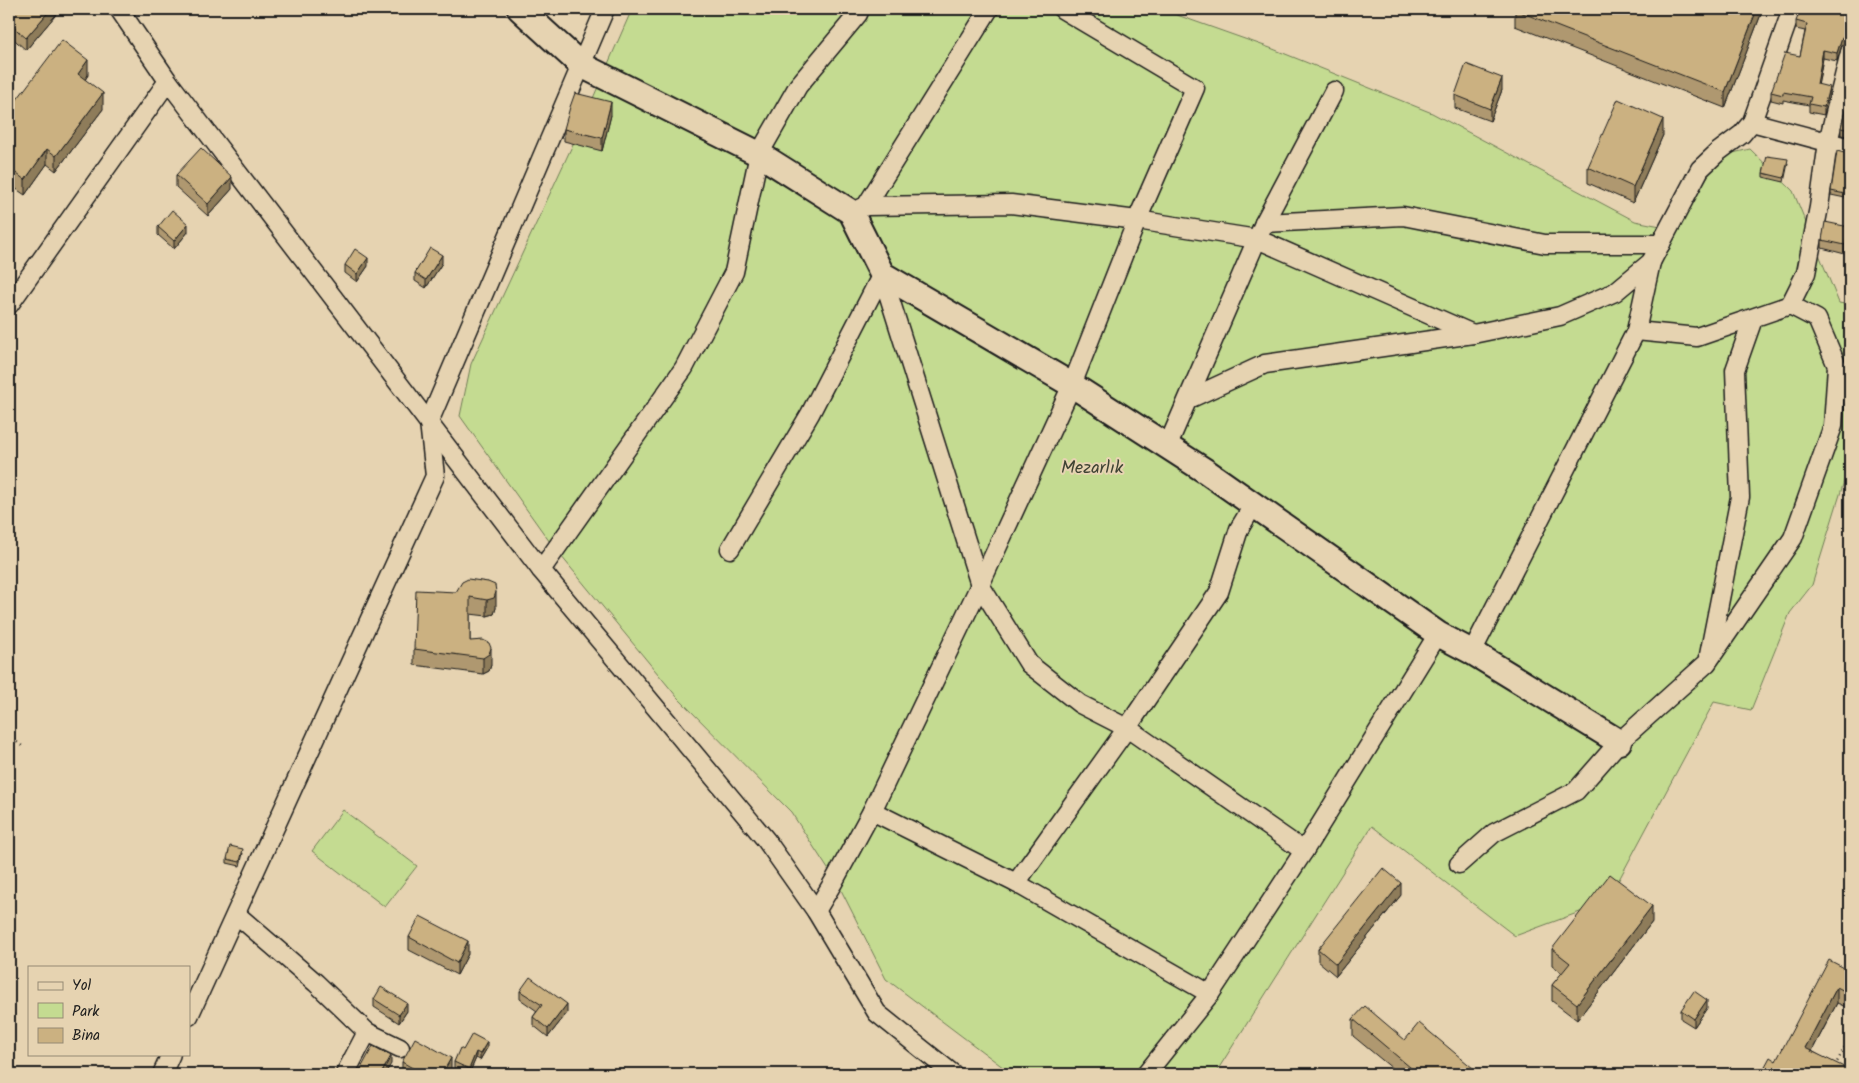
<svg xmlns="http://www.w3.org/2000/svg" width="1859" height="1083" viewBox="0 0 1859 1083" font-family="Kalam,sans-serif">
	<style>
		.green { fill: #c4db91; stroke: #707c56 }
		.lines { fill: none; stroke-linecap: round; stroke-linejoin: round }
		.street-casing { stroke: #1c1c1c; stroke-width: 21 }
		.secondary-casing { stroke: #1c1c1c; stroke-width: 28 }
		.path { stroke: #1c1c1c; stroke-width: 2.5; stroke-dasharray: 1 4; stroke-linecap: butt }
		.street { stroke: #e6d3b1; stroke-width: 18 }
		.secondary { stroke: #e6d3b1; stroke-width: 24 }
		.wall { fill: #af986f; stroke: #1c1c1c }
		.shaded-wall { fill: #8e7c5a; stroke: #1c1c1c }
		.building { fill: #cbb181; stroke: #1c1c1c }
		.labels { text-anchor: middle; stroke-width: 4; stroke-linejoin: round; paint-order: stroke }
		.park-label { font-size: 18px; fill: #3e4233; stroke: #e6d3b1 }
	</style>
	<rect width="100%" height="100%" fill="#e6d3b1"/>
	<filter id="ink" filterUnits="userSpaceOnUse"><feTurbulence type="fractalNoise" baseFrequency=".02" numOctaves="2"/><feDisplacementMap in="SourceGraphic" scale="10" xChannelSelector="R" yChannelSelector="G"/><feConvolveMatrix kernelMatrix="1 2 1 2 8 2 1 2 1" color-interpolation-filters="sRGB"/></filter>
	<g filter="url(#ink)">
		<g class="green">
			<path d="M632,9h528l113,40 159,64 203,108 41,8 44,-73 30,-7 43,42 46,112 11,2v157l-38,123 -22,28 -39,97 -37,-8 -107,200 -92,34 -143,-110 -157,248h-203l-126,-95 -47,-93 -48,-74 -114,-115 -125,-152 -92,-129 11,-52 102,-220z"/>
			<path d="M343,810l74,56 -32,41 -73,-56z"/>
		</g>
		<g class="lines">
			<g class="street-casing">
				<g id="street">
					<path d="M119,9l49,72 373,489 225,270 50,71 61,102 76,61"/>
					<path d="M1752,122l98,26"/>
					<path d="M866,206l145,-2 126,16 120,19 216,95"/>
					<path d="M857,210l9,-4 123,-197"/>
					<path d="M1264,223l139,-7 142,28h116"/>
					<path d="M882,274l98,311 49,79 51,40 47,24 177,123"/>
					<path d="M9,305l159,-224"/>
					<path d="M1790,305l16,-32 13,-66 9,-65 22,-90"/>
					<path d="M1189,399l76,-35 208,-30 87,-18 55,-24 36,-30 49,-93 18,-17 24,-18 10,-12 40,-113"/>
					<path d="M1167,447l97,-224 70,-132"/>
					<path d="M730,549l80,-135 72,-140"/>
					<path d="M541,570l143,-202 50,-96 25,-118 39,-68 60,-72 2,-5"/>
					<path d="M1472,652l164,-321 15,-69"/>
					<path d="M1709,655l31,-158 -5,-127 18,-51"/>
					<path d="M872,811l144,72 194,111"/>
					<path d="M1459,864l35,-31 82,-42 43,-49 88,-79 86,-125 40,-112 4,-60 -20,-47 -27,-14 -93,32 -61,-6"/>
					<path d="M1016,883l111,-155 92,-136 20,-63 15,-25"/>
					<path d="M816,911l18,-30 38,-70 108,-226 92,-200 65,-165 58,-132 -133,-79"/>
					<path d="M236,914l80,69 51,49 -22,42"/>
					<path d="M189,1016l246,-540 -6,-54 176,-413"/>
					<path d="M367,1032l33,16"/>
					<path d="M162,1074l9,-20"/>
					<path d="M1146,1074l64,-80 94,-143 134,-217"/>
				</g>
			</g>
			<g class="secondary-casing">
				<path id="secondary" d="M520,9l61,56 178,89 92,58 31,62 190,111 135,87 231,162 34,18 147,90"/>
			</g>
			<g class="path">
				<path d="M9,736l13,10"/>
				<path d="M1835,1066l15,-29"/>
			</g>
			<use href="#street" class="street"/>
			<use href="#secondary" class="secondary"/>
		</g>
		<g class="wall">
			<path d="M60,9v1l-34,40 -17,-15v-19z"/>
			<path d="M1763,9l-38,99 -210,-82v-16z"/>
			<path d="M1813,11h14l20,12 -1,5 3,1 1,13 -8,3 -5,16 -14,-3 -5,27 11,10 -5,20 -15,-3v-7l-26,-5v3l-12,-3v-8l29,-36 5,-25 -9,-2v-8z"/>
			<path d="M88,75l-3,5 18,29 -47,62 -9,-7 -22,31 -16,-11v-74z"/>
			<path d="M1850,89v34l-1,-1 -3,14 -5,-1v-7z"/>
			<path d="M1502,90l-12,31 -35,-13v-13z"/>
			<path d="M611,115l-9,36 -38,-10v-12z"/>
			<path d="M1663,135l-30,68 -45,-20v-16z"/>
			<path d="M1848,158l-3,19 5,2v20l-19,-4v-4z"/>
			<path d="M1788,163l-4,19 -21,-5v-4z"/>
			<path d="M176,175l56,14 -24,27 -32,-29z"/>
			<path d="M158,227l30,5 -14,17 -16,-14z"/>
			<path d="M1849,235l-4,19 -23,-6v-8z"/>
			<path d="M442,263l-16,25 -11,-7v-8z"/>
			<path d="M345,265l23,1 -11,16 -12,-9z"/>
			<path d="M488,582l8,26 -2,6 -7,2 -17,-2v27l21,24 -2,6 -6,3 -69,-9v-16l42,-57z"/>
			<path d="M243,853l-3,13 -13,-3v-4z"/>
			<path d="M1401,895l-65,81 -18,-15v-12z"/>
			<path d="M1652,922l-75,98 -25,-19v-16l10,-12 -10,-8v-16z"/>
			<path d="M409,937l59,17 -11,21 -48,-25z"/>
			<path d="M1850,971v38l-13,-6 -25,48 38,23h-87v-4l13,-9z"/>
			<path d="M520,991l47,22 -19,24 -15,-12v-8l4,-6 -17,-12z"/>
			<path d="M374,999l33,12 -8,12 -25,-16z"/>
			<path d="M1707,1008l-13,19 -13,-8v-9z"/>
			<path d="M1353,1019l52,21 75,34h-81l-46,-38z"/>
			<path d="M1850,1044v12l-1,-1v-8z"/>
			<path d="M487,1048l-7,12 -4,-2 -7,16 -15,-6v-6l9,-12z"/>
			<path d="M402,1062l49,9 -2,3h-47z"/>
		</g>
		<g class="shaded-wall">
			<path d="M51,9h9v1l-34,40v-12z"/>
			<path d="M1757,9h6l-38,99v-16z"/>
			<path d="M1847,15v8l-3,13v-8z"/>
			<path d="M1849,29l1,13 -8,3 -5,16v-8l5,-16z"/>
			<path d="M1823,50v8l-6,34v-8z"/>
			<path d="M88,60v15l-10,15v-16z"/>
			<path d="M1502,78v12l-12,31v-12z"/>
			<path d="M1829,87v8l-5,20v-8z"/>
			<path d="M103,93v16l-47,62v-15z"/>
			<path d="M611,102v13l-9,36v-13z"/>
			<path d="M1849,116v6l-3,14v-7z"/>
			<path d="M1663,119v16l-30,68v-16z"/>
			<path d="M47,149v15l-22,31v-15z"/>
			<path d="M232,177v12l-24,27v-12z"/>
			<path d="M188,224v8l-14,17v-8z"/>
			<path d="M1849,227v8l-4,19v-9z"/>
			<path d="M442,255v8l-16,25v-8z"/>
			<path d="M368,258v8l-11,16v-8z"/>
			<path d="M496,592v16l-2,6 -7,2v-16z"/>
			<path d="M491,648v17l-2,6 -6,3v-16z"/>
			<path d="M1401,883v12l-65,81v-12z"/>
			<path d="M1652,906v16l-75,98v-16z"/>
			<path d="M468,941v13l-11,21v-12z"/>
			<path d="M1837,987v16l-32,61v-16z"/>
			<path d="M1707,1000v8l-13,19v-8z"/>
			<path d="M407,1003v8l-8,12v-8z"/>
			<path d="M567,1004v9l-19,24v-8z"/>
			<path d="M487,1042v6l-7,12v-6z"/>
			<path d="M476,1052v6l-7,16v-5z"/>
			<path d="M391,1056v8l-6,10h-4z"/>
			<path d="M451,1058v13l-2,3h-7z"/>
		</g>
		<g class="building">
			<path d="M15,9h36l-25,29 -17,-15v-7z"/>
			<path d="M1516,9h241l-32,83 -210,-82z"/>
			<path d="M1801,9l12,2v-2h12v1l22,5 -3,13 5,1 -1,4 2,1 -8,3 -5,16 -14,-3 -6,34 12,3 -5,20 -15,-3 2,-7 -28,-5v3l-12,-3 14,-39 15,3 7,-32 -11,-3z"/>
			<path d="M62,40l26,20 -10,14 25,19 -47,63 -9,-7 -22,31 -16,-12v-58z"/>
			<path d="M1466,64l36,14 -12,31 -35,-14z"/>
			<path d="M1850,89v27h-1l-3,13 -5,-1z"/>
			<path d="M575,93l36,9 -9,36 -38,-9 6,-22z"/>
			<path d="M1618,99l45,20 -30,68 -45,-20z"/>
			<path d="M201,148l31,29 -24,27 -32,-29z"/>
			<path d="M1837,151l11,3 -4,23 6,2v16l-19,-4z"/>
			<path d="M1767,156l21,3 -4,19 -21,-5z"/>
			<path d="M172,210l16,14 -14,17 -16,-14z"/>
			<path d="M1825,222l24,5 -4,18 -23,-5z"/>
			<path d="M430,248l12,7 -16,25 -11,-7z"/>
			<path d="M355,249l13,9 -11,16 -12,-9z"/>
			<path d="M468,579l20,3 7,3 1,7 -2,6 -7,2 -17,-3v44l13,-1 6,3 2,5 -2,6 -6,4 -69,-9 2,-59 40,2 6,-10z"/>
			<path d="M230,846l13,3 -3,13 -13,-3z"/>
			<path d="M1383,868l18,15 -65,81 -18,-15z"/>
			<path d="M1610,874l42,32 -75,98 -25,-19 18,-22 -18,-14z"/>
			<path d="M420,916l48,25 -11,22 -48,-26z"/>
			<path d="M1829,960l21,11v23l-13,-7 -32,61 45,22v4h-80l-7,-4 7,-13 6,4z"/>
			<path d="M530,977l37,27 -19,25 -15,-12 9,-12 -22,-14z"/>
			<path d="M381,987l26,16 -8,12 -25,-16z"/>
			<path d="M1694,991l13,9 -13,19 -13,-9z"/>
			<path d="M1365,1006l40,34 14,-17 61,51h-74l5,-6 -58,-49z"/>
			<path d="M472,1034l15,8 -7,12 -4,-2 -7,17 -15,-7 6,-14 3,2z"/>
			<path d="M415,1038l36,20 -9,16 -9,-5 -3,5h-7l-21,-12z"/>
			<path d="M373,1046l18,10 -10,18h-23z"/>
		</g>
	</g>
	<g class="labels">
		<g class="park-label">
			<text x="1092" y="473">Mezarlık</text>
		</g>
	</g>
	<rect width="1859" height="1083" fill="none" stroke="#e6d3b1" stroke-width="30"/>
	<rect x="15" y="15" width="1829" height="1053" fill="none" stroke="#1c1c1c" stroke-width="2" filter="url(#ink)"/>
	<rect x="28" y="966" width="162" height="90" fill="#e6d3b1" stroke="#958a75"/>
	<rect x="38" y="982" width="25" height="8" fill="#e6d3b1" stroke="#958a75"/>
	<text x="72" y="990" font-size="15" fill="#1c1c1c">Yol</text>
	<rect x="38" y="1003" width="25" height="15" fill="#c4db91" stroke="#958a75"/>
	<text x="72" y="1016" font-size="15" fill="#1c1c1c">Park</text>
	<rect x="38" y="1028" width="25" height="15" fill="#cbb181" stroke="#958a75"/>
	<text x="72" y="1040" font-size="15" fill="#1c1c1c">Bina</text>
</svg>
